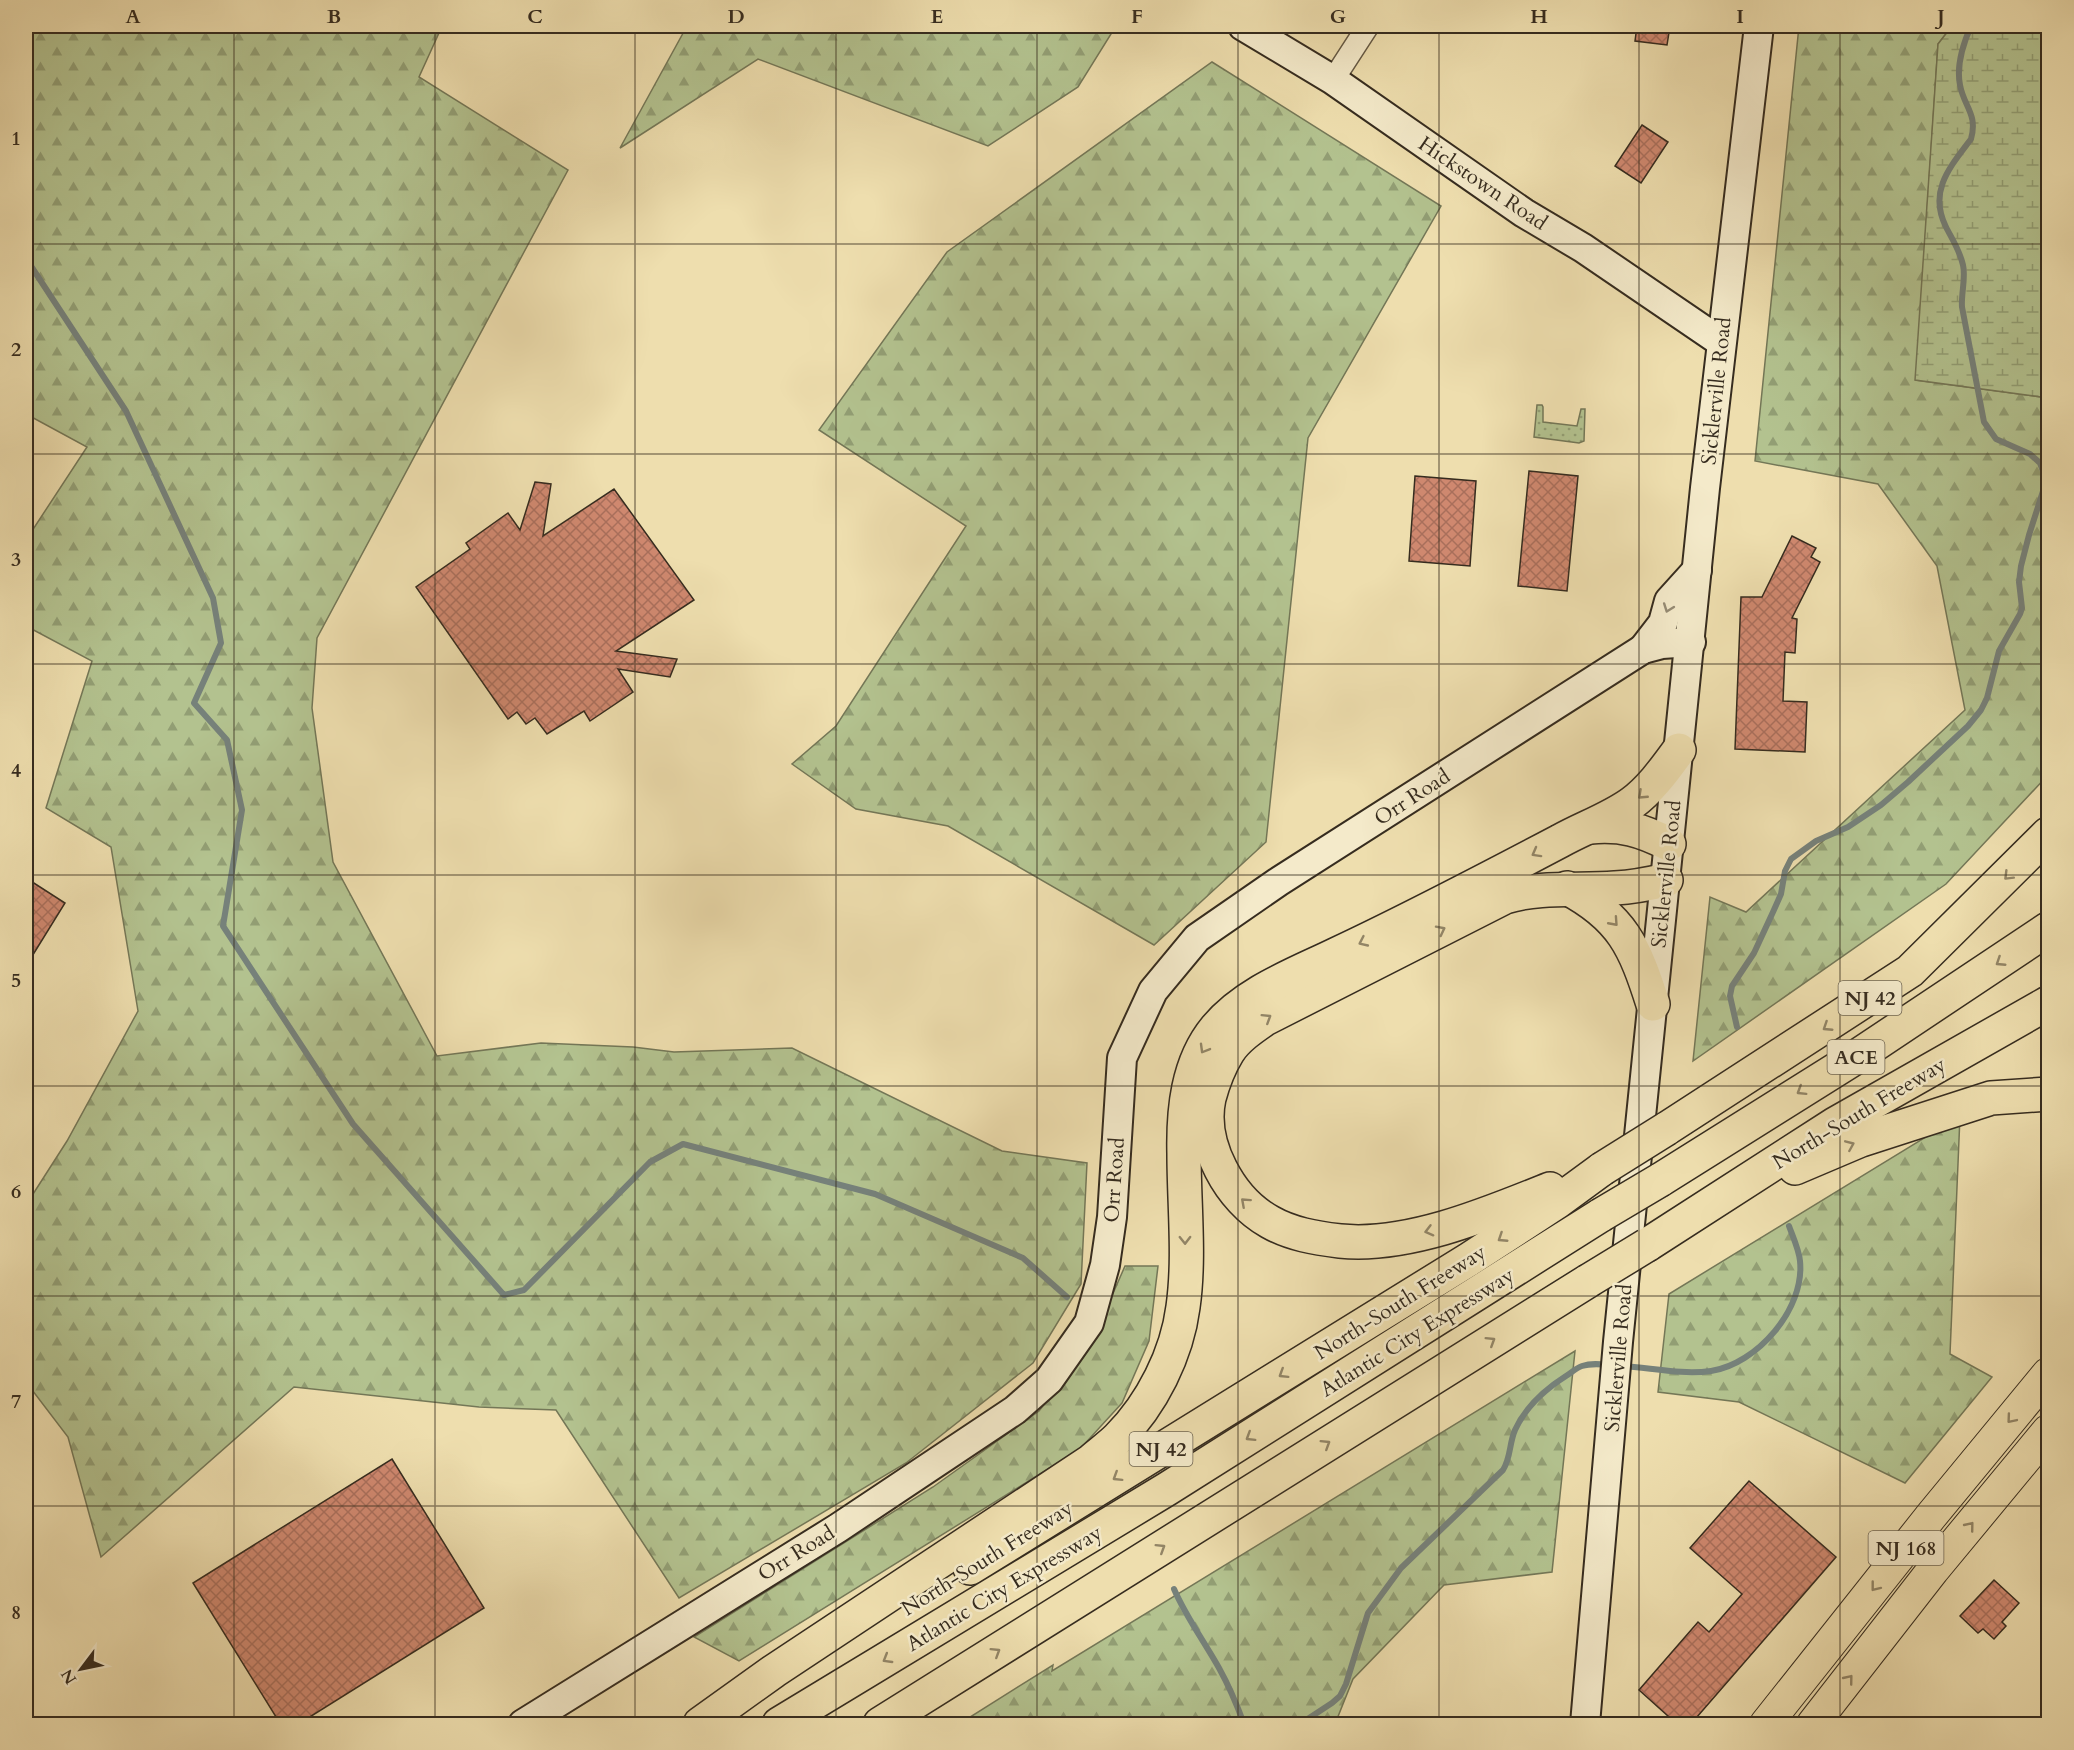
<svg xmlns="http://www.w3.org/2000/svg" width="2074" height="1750" viewBox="0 0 2074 1750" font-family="Cardo,serif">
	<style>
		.grass { fill: url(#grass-dots); stroke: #747757; stroke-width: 1.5 }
		.forest { fill: url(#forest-firs); stroke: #747757; stroke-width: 1.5 }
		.wetland { fill: url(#wetland-marsh); stroke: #747757; stroke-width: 1.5 }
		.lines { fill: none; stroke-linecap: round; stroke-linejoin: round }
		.stream { stroke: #76817a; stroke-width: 6 }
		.building { fill: url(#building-cross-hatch); stroke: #362c1f; stroke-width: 1.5 }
		.street-casing { stroke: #645843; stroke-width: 24 }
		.secondary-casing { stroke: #362c1f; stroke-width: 32 }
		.primary-casing { stroke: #362c1f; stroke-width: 34 }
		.highway-casing { stroke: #362c1f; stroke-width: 36 }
		.street { stroke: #f4eaca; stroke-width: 21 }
		.secondary { stroke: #f4eaca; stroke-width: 28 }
		.primary { stroke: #eedeae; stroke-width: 32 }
		.highway { stroke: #eedeae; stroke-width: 33 }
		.highway-bridge-casing { stroke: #362c1f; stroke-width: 36; stroke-linecap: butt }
		.highway-bridge { stroke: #eedeae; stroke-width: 33 }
		.oneway { stroke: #958b74 }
		.oneway2 { stroke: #928566 }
		.grid { fill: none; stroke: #362c1f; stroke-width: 1.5; stroke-opacity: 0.55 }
		.labels { text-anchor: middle; stroke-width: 5; stroke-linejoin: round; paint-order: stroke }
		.shield { fill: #f4eaca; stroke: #6f6552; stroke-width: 1.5 }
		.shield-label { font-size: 20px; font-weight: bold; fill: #362c1f }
		.street-label { font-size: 21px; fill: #362c1f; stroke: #f4eaca }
		.neatline { fill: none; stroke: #362c1f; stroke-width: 2 }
		.grid-label { font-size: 20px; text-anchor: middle; font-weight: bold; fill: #362c1f }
	</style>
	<defs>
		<pattern id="grass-dots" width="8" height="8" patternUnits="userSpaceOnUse" patternTransform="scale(1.5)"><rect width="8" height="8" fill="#b3c28f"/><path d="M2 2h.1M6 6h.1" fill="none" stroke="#929e74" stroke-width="1.8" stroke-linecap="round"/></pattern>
		<pattern id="forest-firs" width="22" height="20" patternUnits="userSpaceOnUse" patternTransform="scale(1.5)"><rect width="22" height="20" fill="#b3c28f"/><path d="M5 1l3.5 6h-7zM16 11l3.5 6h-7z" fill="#929e74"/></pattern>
		<pattern id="wetland-marsh" width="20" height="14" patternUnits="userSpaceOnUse" patternTransform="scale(1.5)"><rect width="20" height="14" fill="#b3c28f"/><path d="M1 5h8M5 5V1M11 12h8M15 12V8" fill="none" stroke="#929e74"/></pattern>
		<pattern id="building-cross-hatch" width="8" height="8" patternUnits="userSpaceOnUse" patternTransform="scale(1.5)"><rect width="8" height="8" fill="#cf886f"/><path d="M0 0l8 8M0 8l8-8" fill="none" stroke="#a96f5b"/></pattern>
	</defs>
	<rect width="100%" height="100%" fill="#eedeae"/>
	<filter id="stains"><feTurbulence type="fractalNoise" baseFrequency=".00333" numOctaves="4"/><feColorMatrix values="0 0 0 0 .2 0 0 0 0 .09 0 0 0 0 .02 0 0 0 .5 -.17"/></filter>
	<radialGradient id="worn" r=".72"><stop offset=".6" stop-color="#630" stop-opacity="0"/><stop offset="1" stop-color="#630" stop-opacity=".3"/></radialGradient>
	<path class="grass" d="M1537,405h5l1,2v15l34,4 4,-17h4l-1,32 -5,2 -45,-6z"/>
	<g class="forest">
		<path d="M26,26h428l-15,7 -20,44 149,93 -251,468 -5,70 21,154 104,194 104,-13 92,4 41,5 118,-4 210,103 85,12 -6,121 -48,79 -127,100 -227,135 -123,-188 -77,-3 -185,-20 -193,170 -33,-120 -42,-55v-177l41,-64 71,-130 -27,-164 -65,-39 46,-147 -66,-35v-86l61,-93 -61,-33z"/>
		<path d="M687,26h429l-38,61 -90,59 -230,-87 -138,89z"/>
		<path d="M1799,26h153l-14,18 -22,336 132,18v377l-102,109 -253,177 17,-164 36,15 219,-202 -28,-144 -59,-82 -123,-23z"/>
		<path d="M1212,62l229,144 -133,232 -42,404 -112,103 -206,-119 -92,-17 -64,-45 44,-38 130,-200 -147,-96 128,-178z"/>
		<path d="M1960,1116l-10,238 42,23 -87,106 -166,-81 -81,-10 11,-98z"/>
		<path d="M1125,1266h33l-9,75 -27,62 -42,46 -341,212 -45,-24 239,-150 106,-76 50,-63z"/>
		<path d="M1575,1351l-23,221 -108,13 -91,94 -18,45h-376l94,-59 -1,6z"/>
	</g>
	<path class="wetland" d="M1952,26h96v372l-133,-18 23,-336z"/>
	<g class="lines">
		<g class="stream">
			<path d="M26,172l2,6 1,85 97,148 87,187 8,45 -27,60 33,37 15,70 -19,116 130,198 151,171 20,-5 126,-128 33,-18 192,50 148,64 44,39"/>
			<path d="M1737,1027l-7,-31 2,-10 22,-33 19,-41 8,-18 4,-23 6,-12 25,-18 32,-14 33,-22 27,-23 60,-56 13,-16 6,-12 12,-47 21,-37 2,-6 -3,-26 2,-16 8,-31 16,-50 -1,-11 -4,-11 -10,-9 -34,-15 -12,-17 -22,-115c-1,-14 4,-29 1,-42 -3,-14 -11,-26 -17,-38 -18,-36 4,-60 25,-88 7,-25 -7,-32 -11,-54 -4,-20 3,-41 11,-59"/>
			<path d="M1623,1366c29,2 59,9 88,5 46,-7 94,-62 89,-110 -1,-11 -7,-24 -11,-35"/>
			<path d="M1174,1589c12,28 30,52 45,79 10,18 18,37 25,56"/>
			<path d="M1300,1724l32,-21 8,-7 6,-12 22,-71 33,-45 102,-98c8,-13 6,-26 12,-40 11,-24 29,-40 51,-54 5,-3 10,-8 16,-10 9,-3 18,-2 28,-1"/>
		</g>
	</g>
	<g class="building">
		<path d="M1637,26h33l-3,19 -32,-4z"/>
		<path d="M1642,125l26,17 -27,41 -26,-17z"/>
		<path d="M1529,471l49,5 -11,115 -49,-5z"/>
		<path d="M1415,476l61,5 -6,85 -61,-5z"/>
		<path d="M535,482l16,2 -8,52 71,-47 80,111 -78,51 61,8 -7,18 -52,-8 15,23 -43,29 -6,-10 -37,23 -12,-16 -9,6 -9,-12 -9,7 -92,-132 54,-38 -4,-6 42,-30 12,17z"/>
		<path d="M1792,536l24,12 -5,9 9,5 -28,56 5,1 -2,34 -10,-1 -2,49 24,1 -2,50 -70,-3 6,-152h21z"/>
		<path d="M26,878l39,25 -39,63z"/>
		<path d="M392,1459l92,149 -187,117h-16l-88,-142z"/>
		<path d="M1749,1481l87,76 -146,168h-12l-39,-35 59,-68 11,10 33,-38 -52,-46z"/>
		<path d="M1994,1580l25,23 -17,19 4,4 -12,13 -11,-10 -5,4 -18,-17z"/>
	</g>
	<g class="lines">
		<g class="street-casing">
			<path id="street" d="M1333,80l35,-54"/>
		</g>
		<g class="secondary-casing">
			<g id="secondary">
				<path d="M1243,26l90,54 191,133 59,35 138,94"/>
				<path d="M1643,649l20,-26 6,-22 28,-31"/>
				<path d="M523,1724l315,-196 177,-118 34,-30 40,-57 16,-58 7,-48 10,-159 31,-67 44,-53 81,-56 365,-233 19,-5 29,-2"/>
				<path d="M1585,1724l33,-382 87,-854 54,-462"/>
			</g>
		</g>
		<g class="primary-casing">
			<g id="primary">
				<path d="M1766,1724l165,-208 117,-142"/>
				<path d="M1813,1724l120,-154 115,-139"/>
			</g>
		</g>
		<g class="highway-casing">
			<g id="highway">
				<path d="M1590,827c32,-3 51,3 79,17"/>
				<path d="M1567,888c55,29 68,59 86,116"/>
				<path d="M1666,1129l244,-158 138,-137"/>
				<path d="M1795,1168l66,-28 130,-42 57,-4"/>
				<path d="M1660,1180l193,-121 195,-130"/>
				<path d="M1550,1189c-62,25 -143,59 -210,52 -25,-3 -49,-7 -70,-19 -40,-22 -71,-78 -61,-124 4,-15 11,-33 19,-46 9,-14 24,-24 37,-33l240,-122c36,-11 73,-6 110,-9 18,-1 34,-4 51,-8"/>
				<path d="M1647,1245l188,-121 213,-121"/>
				<path d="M970,1568l498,-308 89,-58 45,-33"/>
				<path d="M700,1724l74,-53 317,-210c9,-8 19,-15 27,-23 34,-34 59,-84 65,-131 7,-49 1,-103 1,-153 -1,-43 3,-91 32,-126 30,-36 80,-54 121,-74 75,-35 149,-74 223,-113 23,-13 50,-22 72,-38 19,-14 33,-34 47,-53"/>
				<path d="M779,1724l388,-235 434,-274"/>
				<path d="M880,1724l708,-443"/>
			</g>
		</g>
		<use href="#street" class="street"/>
		<use href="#secondary" class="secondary"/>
		<use href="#primary" class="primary"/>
		<use href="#highway" class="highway"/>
		<g class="highway-bridge-casing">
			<g id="highway-bridge">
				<path d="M1602,1169l64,-40"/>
				<path d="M1601,1215l59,-35"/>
				<path d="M1588,1281l59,-36"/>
			</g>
		</g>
		<use href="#highway-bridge" class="highway-bridge"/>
	</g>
	<defs><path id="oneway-chevron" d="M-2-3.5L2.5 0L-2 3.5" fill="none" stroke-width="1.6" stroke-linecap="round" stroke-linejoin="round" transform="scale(1.5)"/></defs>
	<use class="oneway" href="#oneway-chevron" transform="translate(1668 608) rotate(110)"/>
	<g class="oneway2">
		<use href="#oneway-chevron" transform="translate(1642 795) rotate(137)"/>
		<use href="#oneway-chevron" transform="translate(1536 853) rotate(151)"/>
		<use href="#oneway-chevron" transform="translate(2008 876) rotate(135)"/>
		<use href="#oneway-chevron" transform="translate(1614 922) rotate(48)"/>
		<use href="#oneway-chevron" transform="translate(1441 930) rotate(-27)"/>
		<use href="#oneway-chevron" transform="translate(1363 942) rotate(155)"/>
		<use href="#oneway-chevron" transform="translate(2000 962) rotate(147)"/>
		<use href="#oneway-chevron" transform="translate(1267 1018) rotate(-32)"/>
		<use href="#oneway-chevron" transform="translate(1827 1027) rotate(147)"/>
		<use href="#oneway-chevron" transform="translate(1204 1049) rotate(120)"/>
		<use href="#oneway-chevron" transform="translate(1801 1091) rotate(148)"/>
		<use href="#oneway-chevron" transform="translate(1850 1145) rotate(-23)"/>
		<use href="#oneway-chevron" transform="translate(1245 1202) rotate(-138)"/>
		<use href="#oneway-chevron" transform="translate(1429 1231) rotate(165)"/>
		<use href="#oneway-chevron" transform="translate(1502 1238) rotate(147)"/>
		<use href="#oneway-chevron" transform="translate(1185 1240) rotate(89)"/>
		<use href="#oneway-chevron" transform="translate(1491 1341) rotate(-32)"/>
		<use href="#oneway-chevron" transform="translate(1283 1374) rotate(148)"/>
		<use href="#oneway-chevron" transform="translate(2011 1419) rotate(130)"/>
		<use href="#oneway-chevron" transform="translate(1250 1437) rotate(148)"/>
		<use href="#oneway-chevron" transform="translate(1326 1444) rotate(-32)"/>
		<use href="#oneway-chevron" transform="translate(1117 1477) rotate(148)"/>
		<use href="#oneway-chevron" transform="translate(1970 1526) rotate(-51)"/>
		<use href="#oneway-chevron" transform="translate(1161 1548) rotate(-32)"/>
		<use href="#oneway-chevron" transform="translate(1875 1587) rotate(128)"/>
		<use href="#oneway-chevron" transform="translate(996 1652) rotate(-32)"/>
		<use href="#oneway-chevron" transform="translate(887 1659) rotate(149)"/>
		<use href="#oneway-chevron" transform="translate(1849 1679) rotate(-51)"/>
	</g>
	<path class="grid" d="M234,26v1698M435,26v1698M635,26v1698M836,26v1698M1037,26v1698M1238,26v1698M1439,26v1698M1639,26v1698M1840,26v1698M26,244h2022M26,454h2022M26,664h2022M26,875h2022M26,1086h2022M26,1296h2022M26,1506h2022"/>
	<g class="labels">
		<g class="shield">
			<rect x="1838.5" y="981" width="63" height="34" rx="4.5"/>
			<rect x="1827.5" y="1040" width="57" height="34" rx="4.5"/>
			<rect x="1129.5" y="1432" width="63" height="34" rx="4.5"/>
			<rect x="1868.5" y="1531" width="75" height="34" rx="4.5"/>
		</g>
		<g class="shield-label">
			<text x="1870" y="1005">NJ 42</text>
			<text x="1856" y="1064">ACE</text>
			<text x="1161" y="1456">NJ 42</text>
			<text x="1906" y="1555">NJ 168</text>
		</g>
		<g class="street-label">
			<text transform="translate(1483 183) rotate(34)" y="7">Hickstown Road</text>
			<text transform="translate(1716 391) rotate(-84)" y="7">Sicklerville Road</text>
			<text transform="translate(1412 797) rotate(-33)" y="7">Orr Road</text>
			<text transform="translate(1666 874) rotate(-84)" y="7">Sicklerville Road</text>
			<text transform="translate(1859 1113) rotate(-31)" y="7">North-South Freeway</text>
			<text transform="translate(1114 1180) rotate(-86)" y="7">Orr Road</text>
			<text transform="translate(1400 1302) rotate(-32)" y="7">North-South Freeway</text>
			<text transform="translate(1417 1332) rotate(-32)" y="7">Atlantic City Expressway</text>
			<text transform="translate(1618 1358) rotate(-85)" y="7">Sicklerville Road</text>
			<text transform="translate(796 1553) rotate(-32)" y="7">Orr Road</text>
			<text transform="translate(987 1558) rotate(-32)" y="7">North-South Freeway</text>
			<text transform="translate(1004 1588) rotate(-31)" y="7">Atlantic City Expressway</text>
		</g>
	</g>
	<rect width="2074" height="1750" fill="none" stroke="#eedeae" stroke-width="66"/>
	<g transform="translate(81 1669) rotate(238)" stroke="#f4eaca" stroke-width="4.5" paint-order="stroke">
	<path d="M0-4.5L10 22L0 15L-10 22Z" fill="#362c1f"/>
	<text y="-9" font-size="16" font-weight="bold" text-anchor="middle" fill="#362c1f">N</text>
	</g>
	<rect x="33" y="33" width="2008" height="1684" class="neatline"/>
	<g class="grid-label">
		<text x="133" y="23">A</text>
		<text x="334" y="23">B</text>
		<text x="535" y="23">C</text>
		<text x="736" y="23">D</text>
		<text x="937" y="23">E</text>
		<text x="1137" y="23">F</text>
		<text x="1338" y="23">G</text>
		<text x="1539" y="23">H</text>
		<text x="1740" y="23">I</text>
		<text x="1941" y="23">J</text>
		<text x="16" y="145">1</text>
		<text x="16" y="356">2</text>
		<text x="16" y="566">3</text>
		<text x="16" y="777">4</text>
		<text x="16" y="987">5</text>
		<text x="16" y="1198">6</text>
		<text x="16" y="1408">7</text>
		<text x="16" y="1619">8</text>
	</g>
	<rect width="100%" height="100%" filter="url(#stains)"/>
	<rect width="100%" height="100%" fill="url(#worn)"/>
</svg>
